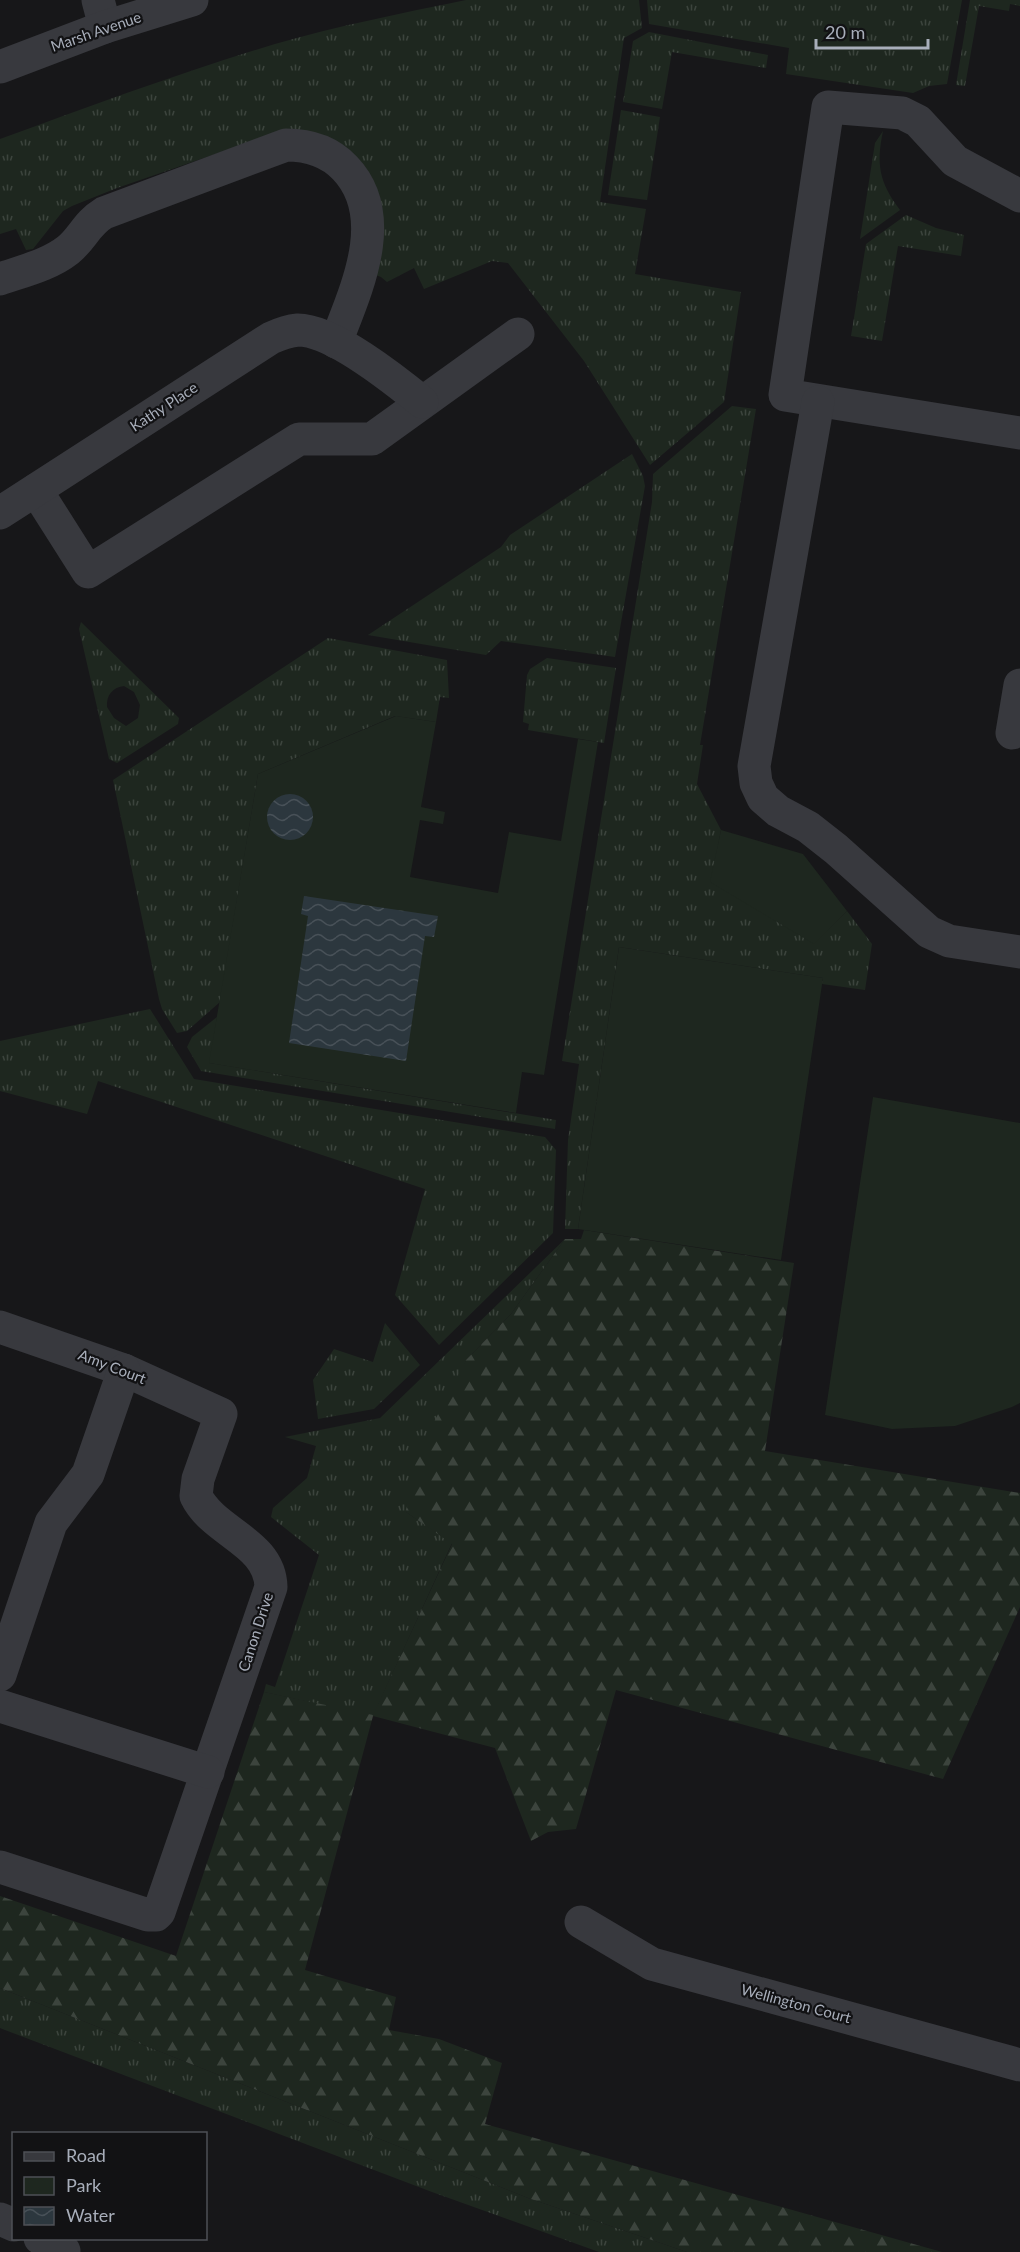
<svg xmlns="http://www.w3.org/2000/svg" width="1020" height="2252" viewBox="0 0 1020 2252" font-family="Lato,sans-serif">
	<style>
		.grass { fill: url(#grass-tufts); fill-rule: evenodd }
		.forest { fill: url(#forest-firs) }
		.park { fill: #1e271f }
		.water { fill: url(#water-waves) }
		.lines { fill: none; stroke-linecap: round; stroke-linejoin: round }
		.minor { stroke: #38393e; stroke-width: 33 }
		.labels { text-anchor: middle; stroke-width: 4.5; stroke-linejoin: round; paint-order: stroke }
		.street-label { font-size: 15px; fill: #a8aeba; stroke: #121214 }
	</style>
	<defs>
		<pattern id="grass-tufts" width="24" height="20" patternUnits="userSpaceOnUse" patternTransform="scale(1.5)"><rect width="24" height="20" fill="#1e271f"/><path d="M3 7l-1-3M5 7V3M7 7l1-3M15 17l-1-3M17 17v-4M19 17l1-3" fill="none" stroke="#3c443d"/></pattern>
		<pattern id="forest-firs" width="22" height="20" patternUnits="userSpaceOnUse" patternTransform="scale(1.5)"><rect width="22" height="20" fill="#1e271f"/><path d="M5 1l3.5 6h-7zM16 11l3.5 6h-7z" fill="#3c443d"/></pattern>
		<pattern id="water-waves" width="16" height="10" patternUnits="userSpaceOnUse" patternTransform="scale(1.5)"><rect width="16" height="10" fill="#2c373e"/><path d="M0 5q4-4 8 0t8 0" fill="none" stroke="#485158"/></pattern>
	</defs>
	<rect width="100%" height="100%" fill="#171719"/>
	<g class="grass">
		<path d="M466,0h173l3,28 -18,10 -24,164 46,7 -11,65 106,18 -17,110 -74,63 -66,-104 -76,-98 -16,-2 -68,28 -10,-21 -27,14 -6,-5 -8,-3 7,-66 -95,-78 -168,58 -45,18 -9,5 -30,38 -7,1 -10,-21 -16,5v-95c91,-33 182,-67 275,-95 63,-18 127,-31 191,-44z"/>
		<path d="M647,0h315l-15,84 -18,2 -16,7 -127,-19 3,-26 -140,-24z"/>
		<path d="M970,0h50v6l-10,-2 -1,7 -30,-5 -14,80 -9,-1z"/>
		<path d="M649,32l119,23 -2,13 -94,-16 -10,57 -39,-7 10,-61z"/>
		<path d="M621,110l39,7 -13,83 -39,-5z"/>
		<path d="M883,131c-7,33 -4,51 17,79l-40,29 15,-96z"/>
		<path d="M906,215l30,13 28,7 -3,21 -63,-10 -16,95 -31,-5 15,-92z"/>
		<path d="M732,406l24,3 -56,336h3l-6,39 24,46 -10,52 103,61 33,-32 25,33 -7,46 -43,-6 1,-6 -204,-31 -41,282h-13l3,-89 11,-76 -17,-3 90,-559 1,-28z"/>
		<path d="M632,454l11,22 2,10 -30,171 -114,-16 -15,14 -118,-20 133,-88 9,-12z"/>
		<path d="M81,622l98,96 -1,6 -61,39 -8,-4 -30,-130zM124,686l10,6 6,13 -2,13 -12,8 -12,-8 -7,-11c-1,-12 6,-20 17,-21z"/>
		<path d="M328,638l119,22 2,38 -9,-1 -4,25 -41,-6 -137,58 -38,228 -33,29 -10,2 -15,-24 -3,-10 -46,-219z"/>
		<path d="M547,658l69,10 -12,75 -76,-13 1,-6 -6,-2 4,-47 3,-6z"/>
		<path d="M150,1009l44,70 351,58 11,13 -3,83 -114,112 -44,-50 30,-106 -327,-108 -11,33 -87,-23v-50z"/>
		<path d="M217,1017l-7,46 346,57 -1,9 -354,-58 -14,-24 5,-10z"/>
		<path d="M565,1239l-54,75 -45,46 -60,152 46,31 -79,173 -109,-24 2,-8 9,3 44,-132 -48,-38 2,-9 34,-30 9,-32 -31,-9 95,-19z"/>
		<path d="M385,1323l35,42 -46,44 -56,10 -5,-39 21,-31 39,13z"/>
		<path d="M0,1988l528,210 159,54h-88l-167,-60 -427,-162 -5,-2z"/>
	</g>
	<path class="forest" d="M584,1230l210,33 -29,188 255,42v114l-77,172 -327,-89 -40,139 -28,3 -17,9 -36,-93 -122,-32 -68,254 91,27 -7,33 50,9 63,24 -17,61 457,128h-255l-159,-54 -528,-210v-92l176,60 88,-264 109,23 79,-171 -46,-32 11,-57 49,-95 45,-46 54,-75h16z"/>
	<g class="park">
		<path d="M396,716l40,6 -15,85 24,5 -2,12 -23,-4 -10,57 88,16 11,-61 52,9 17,-102 20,3 -54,333 -22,-3 -6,41 -307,-50 49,-289z"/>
		<path d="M721,830l82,24 44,57 -33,33 -104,-62z"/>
		<path d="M619,947l204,31 -42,282 -203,-31z"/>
		<path d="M873,1097l147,26v280l-8,4 -57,19 -63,3 -67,-14z"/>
	</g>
	<g class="water">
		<circle cx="290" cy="817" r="23"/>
		<path d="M304,896l134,20 -4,21 -9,-1 -19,125 -117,-18 19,-127 -7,-2z"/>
	</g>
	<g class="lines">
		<g class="minor">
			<path d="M98,0l7,27"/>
			<path d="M0,67l105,-40 87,-27"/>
			<path d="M1020,196l-65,-35 -37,-40 -16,-8 -74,-6 -43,288 235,38"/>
			<path d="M0,279c23,-8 49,-14 68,-29 15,-12 18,-26 36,-37l182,-68c22,0 43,6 59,23 46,48 11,122 -9,174"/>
			<path d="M818,402l-64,364 2,17 7,15 15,13 30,16 28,22 93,83 20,9 71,11"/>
			<path d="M36,490l52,82 211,-133h73l146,-105"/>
			<path d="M0,513l271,-175c9,-4 17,-7 27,-8 34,0 97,50 124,72"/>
			<path d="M1012,733l8,-48"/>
			<path d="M0,1327l124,43 97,44 -23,65 -2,17c18,37 74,46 75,91l-112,325 -3,3h-8l-148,-48"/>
			<path d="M0,1675l51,-152 37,-49 36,-104"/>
			<path d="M0,1706l208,66"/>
			<path d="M581,1922l71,42 368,101"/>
			<path d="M0,2219l14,6"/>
			<path d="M40,2238l24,13"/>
		</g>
	</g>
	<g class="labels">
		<g class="street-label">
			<text transform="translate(96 32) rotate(-19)" y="5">Marsh Avenue</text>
			<text transform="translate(164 407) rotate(-33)" y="5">Kathy Place</text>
			<text transform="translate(112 1367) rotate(21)" y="5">Amy Court</text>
			<text transform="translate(256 1632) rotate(-72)" y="5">Canon Drive</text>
			<text transform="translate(796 2004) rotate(15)" y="5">Wellington Court</text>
		</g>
	</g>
	<rect x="12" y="2132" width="195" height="108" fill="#121214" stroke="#4e5056" stroke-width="1.5"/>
	<rect x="24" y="2152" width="30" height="9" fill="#38393e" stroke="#4e5056" stroke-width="1.5"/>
	<text x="66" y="2162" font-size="18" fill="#a8aeba">Road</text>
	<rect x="24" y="2177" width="30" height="18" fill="#1e271f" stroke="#4e5056" stroke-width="1.5"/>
	<text x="66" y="2192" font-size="18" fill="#a8aeba">Park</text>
	<rect x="24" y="2207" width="30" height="18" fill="url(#water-waves)" stroke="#4e5056" stroke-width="1.5"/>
	<text x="66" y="2222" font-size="18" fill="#a8aeba">Water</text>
	<path d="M816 39v9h112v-9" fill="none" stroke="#a8aeba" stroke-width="3"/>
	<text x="825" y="39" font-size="18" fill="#a8aeba" stroke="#121214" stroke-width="4.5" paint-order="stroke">20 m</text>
</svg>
